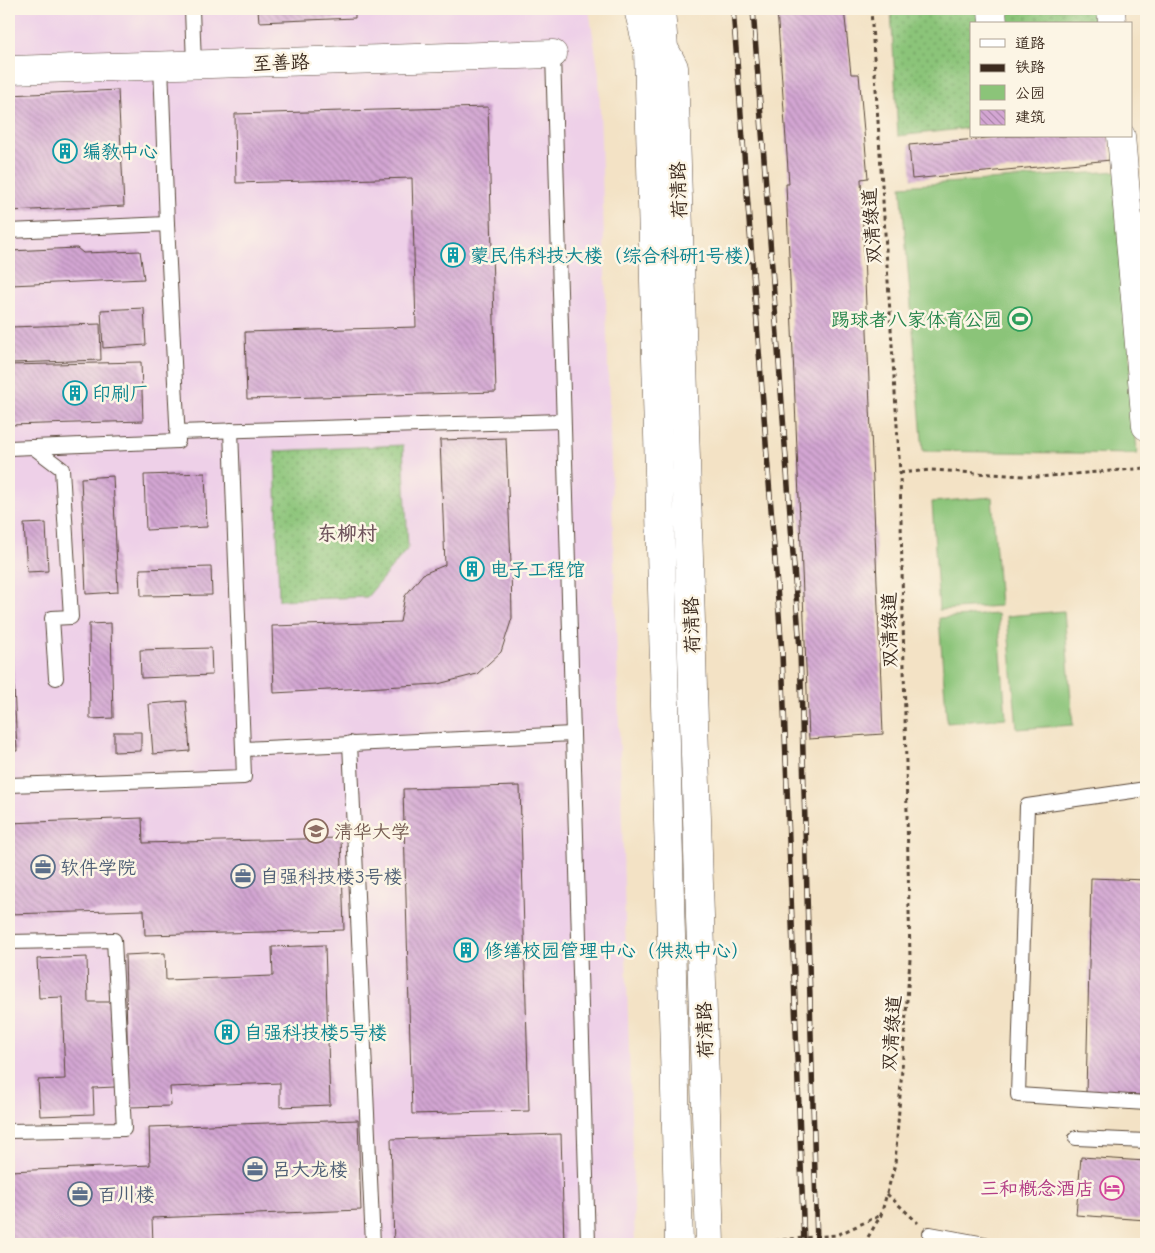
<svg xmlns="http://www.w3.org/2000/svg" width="1155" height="1253" viewBox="0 0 1155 1253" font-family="'Comic Neue','LXGW WenKai TC',sans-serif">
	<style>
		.built { fill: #eed0e8 }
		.grass { fill: url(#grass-dots); stroke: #63774c }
		.park { fill: #8bc479; stroke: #63774c }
		.building { fill: url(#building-back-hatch) }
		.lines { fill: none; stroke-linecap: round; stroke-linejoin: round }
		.lane-casing { stroke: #574637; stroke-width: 16 }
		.street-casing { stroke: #574637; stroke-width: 29 }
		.secondary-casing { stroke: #574637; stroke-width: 29 }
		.path { stroke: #574637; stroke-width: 3; stroke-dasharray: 4 4; stroke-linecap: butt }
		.lane { stroke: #fff; stroke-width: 14 }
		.street { stroke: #fff; stroke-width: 28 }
		.secondary { stroke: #fff; stroke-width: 28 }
		.rail-casing { stroke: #3b2a1e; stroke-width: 5.5 }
		.rail { stroke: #fcf5e5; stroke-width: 4; stroke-dasharray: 11; stroke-linecap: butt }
		.labels { text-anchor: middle; stroke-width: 5; stroke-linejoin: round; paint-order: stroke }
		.street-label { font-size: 19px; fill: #3b2a1e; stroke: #fcf5e5 }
		.culture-label { font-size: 19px; fill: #0d838f; stroke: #fcf5e5; text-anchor: start }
		.leisure-label { font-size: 19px; fill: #27864d; stroke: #fcf5e5; text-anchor: end }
		.education-label { font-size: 19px; fill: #785e54; stroke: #fcf5e5; text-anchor: start }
		.service-label { font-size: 19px; fill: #4e5e75; stroke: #fcf5e5; text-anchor: start }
		.hotel-label { font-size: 19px; fill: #b23c85; stroke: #fcf5e5; text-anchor: end }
		.neighbourhood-label { font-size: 20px; font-weight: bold; fill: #70555d; stroke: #fcf5e5 }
	</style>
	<defs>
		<pattern id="grass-dots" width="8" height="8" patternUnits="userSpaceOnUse" patternTransform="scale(1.25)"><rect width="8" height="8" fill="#8bc479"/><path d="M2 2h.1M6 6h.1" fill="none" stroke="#739f63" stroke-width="1.8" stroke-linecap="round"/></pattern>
		<pattern id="building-back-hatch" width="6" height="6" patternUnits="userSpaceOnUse" patternTransform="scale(1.25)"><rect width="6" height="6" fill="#d3a6d3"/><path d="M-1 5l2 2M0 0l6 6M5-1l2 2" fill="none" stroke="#ac87ab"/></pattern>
	</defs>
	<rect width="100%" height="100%" fill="#fcf5e5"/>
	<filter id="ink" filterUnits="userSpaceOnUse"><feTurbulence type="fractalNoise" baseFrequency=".02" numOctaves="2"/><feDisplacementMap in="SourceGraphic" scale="10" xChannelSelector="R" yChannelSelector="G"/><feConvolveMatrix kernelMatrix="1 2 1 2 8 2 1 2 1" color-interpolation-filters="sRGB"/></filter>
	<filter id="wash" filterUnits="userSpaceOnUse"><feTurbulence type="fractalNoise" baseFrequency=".0096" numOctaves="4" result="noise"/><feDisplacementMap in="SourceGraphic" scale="20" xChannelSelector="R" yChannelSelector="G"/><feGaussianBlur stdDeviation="1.12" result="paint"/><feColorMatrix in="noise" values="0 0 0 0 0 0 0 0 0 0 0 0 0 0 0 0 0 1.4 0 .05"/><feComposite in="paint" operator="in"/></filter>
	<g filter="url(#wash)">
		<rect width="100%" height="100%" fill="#f3e2c5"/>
		<path class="built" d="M9,9h580l10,66 36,1169h-626z"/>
		<g class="grass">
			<path d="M891,9h214l1,15h-135v104l-73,8z"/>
			<path d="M403,445l5,103 -41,49 -88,3 -4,-149z"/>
		</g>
		<g class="park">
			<path d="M1118,171l19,283 -214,-3 -22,-265z"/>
			<path d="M992,497l8,109 -61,4 -7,-108z"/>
			<path d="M1064,611l9,114 -56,4 -10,-113z"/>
			<path d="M998,614l8,104 -59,5 -8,-105z"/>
		</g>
		<g id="blocks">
			<g class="building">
				<path d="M258,9h97v9l-96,4z"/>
				<path d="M777,9h67l7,65h8l9,104 -7,1 22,555 -74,5 -23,-555h3z"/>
				<path d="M118,90l6,116 -115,5v-116z"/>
				<path d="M488,107l8,285 -249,7 -2,-67 171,-5 -4,-149 -176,5 -1,-69z"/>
				<path d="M1010,136h99l2,24 -199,19 -3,-34z"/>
				<path d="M77,248l6,5 57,-2 4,28 -133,6 -1,-34z"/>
				<path d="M144,308l2,37 -43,3 -2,-38z"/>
				<path d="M100,324l1,36 -89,3 -1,-36z"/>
				<path d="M141,362l2,59 -134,4v-60z"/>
				<path d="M506,438l5,126 1,54 -11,34 -24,22 -39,10 -164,9 -2,-67 128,-4 5,-26 18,-22 22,-9 -5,-125z"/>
				<path d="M205,473l2,54 -61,3 -2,-55z"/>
				<path d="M113,476l5,116 -32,2 -5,-116z"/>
				<path d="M46,523l2,48 -21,1 -3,-48z"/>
				<path d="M211,567l1,28 -71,1 -1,-27z"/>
				<path d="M9,600h1l7,151h-8z"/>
				<path d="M111,623l2,95 -23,1 -1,-95z"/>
				<path d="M211,648l1,27 -71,3 -1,-28z"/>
				<path d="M186,701l4,50 -37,3 -4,-50z"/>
				<path d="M114,732h27v19l-27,1z"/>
				<path d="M520,786l9,325 -117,3 -9,-325z"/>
				<path d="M142,818l1,25 198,-5 3,92 -199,5 -1,-25 -135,4v-91z"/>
				<path d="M1091,878l55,2v215l-60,-1z"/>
				<path d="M325,945l5,160 -50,2v-24l-110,4 1,19 -42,1 -4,-152 40,-2 1,27 107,-4 -1,-29z"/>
				<path d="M87,957l1,45h23l4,85 -22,1 1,26 -54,2 -2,-36 27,-1 -3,-82 -23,1 -2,-39z"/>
				<path d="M358,1120l3,90 -209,8 1,26h-144v-73l141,-6 -1,-38z"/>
				<path d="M561,1134l3,110h-170l-3,-105z"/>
				<path d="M1081,1157l65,4v59l-70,-5z"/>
			</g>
		</g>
	</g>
	<g filter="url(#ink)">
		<use href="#blocks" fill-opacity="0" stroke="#574637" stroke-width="1"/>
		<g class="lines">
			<g class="lane-casing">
				<g id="lane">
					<path d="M192,9l2,56"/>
					<path d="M553,54l35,1190"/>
					<path d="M161,66l6,158"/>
					<path d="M9,231l158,-7 11,217 -169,7"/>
					<path d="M231,430l12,319 330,-15"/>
					<path d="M177,432l386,-11"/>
					<path d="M33,447l29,22 9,148 -19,1 4,60"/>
					<path d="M350,743l23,501"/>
					<path d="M9,785l235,-8 -1,-28"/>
					<path d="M1146,789l-119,17 -9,289 128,8"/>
					<path d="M9,942l105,-2 10,189 -115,2"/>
					<path d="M1076,1138l70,3"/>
					<path d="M930,1234l55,10"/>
				</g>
			</g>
			<g class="street-casing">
				<g id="street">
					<path d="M992,9l1,15"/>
					<path d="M1111,9l1,15"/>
					<path d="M9,70l544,-16"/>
					<path d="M1121,136l25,290"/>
				</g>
			</g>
			<g class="secondary-casing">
				<g id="secondary">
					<path d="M638,9l10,40 31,1195"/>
					<path d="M661,9l3,39 10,19 36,1177"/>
				</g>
			</g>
			<g class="path">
				<path d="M900,473l31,-3 107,7 108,-9"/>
				<path d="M887,1194l31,29"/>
				<path d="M735,1244l102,-9 44,-20"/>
				<path d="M864,1244l17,-29 14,-51 15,-205 -10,-486 -29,-464"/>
			</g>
			<use href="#lane" class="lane"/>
			<use href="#street" class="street"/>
			<use href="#secondary" class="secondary"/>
			<g class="rail-casing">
				<g id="rail">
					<path d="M733,9l49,644 22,591"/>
					<path d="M753,9l47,640 17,595"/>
				</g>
			</g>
			<use href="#rail" class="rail"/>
		</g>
	</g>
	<defs>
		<g id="building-ring" transform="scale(1.25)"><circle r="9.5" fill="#fcf5e5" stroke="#0f9aa8" stroke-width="1.5"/><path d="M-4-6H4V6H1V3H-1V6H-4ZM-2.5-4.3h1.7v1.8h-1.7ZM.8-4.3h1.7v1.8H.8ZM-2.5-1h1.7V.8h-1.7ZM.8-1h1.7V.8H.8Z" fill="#0f9aa8"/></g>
		<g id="stadium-ring" transform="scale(1.25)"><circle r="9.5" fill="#fcf5e5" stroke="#2e9e5b" stroke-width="1.5"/><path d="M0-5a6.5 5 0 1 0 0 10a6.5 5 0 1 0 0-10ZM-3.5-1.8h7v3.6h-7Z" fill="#2e9e5b"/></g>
		<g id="university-ring" transform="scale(1.25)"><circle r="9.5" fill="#fcf5e5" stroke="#8d6e63" stroke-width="1.5"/><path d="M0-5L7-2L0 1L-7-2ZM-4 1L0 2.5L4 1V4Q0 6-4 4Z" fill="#8d6e63"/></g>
		<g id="office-ring" transform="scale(1.25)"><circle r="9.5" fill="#fcf5e5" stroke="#5c6f8a" stroke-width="1.5"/><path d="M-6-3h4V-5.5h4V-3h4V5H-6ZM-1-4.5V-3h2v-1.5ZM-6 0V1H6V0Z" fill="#5c6f8a"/></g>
		<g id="hotel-ring" transform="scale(1.25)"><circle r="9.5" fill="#fcf5e5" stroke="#d1479c" stroke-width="1.5"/><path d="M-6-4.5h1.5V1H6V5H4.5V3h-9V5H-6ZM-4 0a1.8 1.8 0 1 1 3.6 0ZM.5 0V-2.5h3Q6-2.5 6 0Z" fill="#d1479c"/></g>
	</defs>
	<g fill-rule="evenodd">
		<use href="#building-ring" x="65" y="151"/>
		<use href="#building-ring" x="453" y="255"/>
		<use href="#stadium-ring" x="1020" y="319"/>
		<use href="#building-ring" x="75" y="393"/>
		<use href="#building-ring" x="472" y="569"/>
		<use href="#university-ring" x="316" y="831"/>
		<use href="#office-ring" x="43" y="867"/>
		<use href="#office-ring" x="243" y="876"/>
		<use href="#building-ring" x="466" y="950"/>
		<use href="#building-ring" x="227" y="1032"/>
		<use href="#office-ring" x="255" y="1169"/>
		<use href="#hotel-ring" x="1112" y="1188"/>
		<use href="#office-ring" x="80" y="1194"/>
	</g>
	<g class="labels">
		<g class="street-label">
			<text transform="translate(281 62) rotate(-2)" y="7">至善路</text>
			<text transform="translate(678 190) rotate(-92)" y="7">荷清路</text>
			<text transform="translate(871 226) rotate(-94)" y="7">双清绿道</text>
			<text transform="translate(691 625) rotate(-92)" y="7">荷清路</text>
			<text transform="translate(889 630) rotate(-91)" y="7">双清绿道</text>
			<text transform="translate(704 1030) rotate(-92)" y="7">荷清路</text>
			<text transform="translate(891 1033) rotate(-86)" y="7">双清绿道</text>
		</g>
		<g class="culture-label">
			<text x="82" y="158">编教中心</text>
			<text x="470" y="262">蒙民伟科技大楼（综合科研1号楼）</text>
			<text x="92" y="400">印刷厂</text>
			<text x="490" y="576">电子工程馆</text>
			<text x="484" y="957">修缮校园管理中心（供热中心）</text>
			<text x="244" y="1039">自强科技楼5号楼</text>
		</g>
		<g class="leisure-label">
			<text x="1002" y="326">踢球者八家体育公园</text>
		</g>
		<g class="education-label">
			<text x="334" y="838">清华大学</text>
		</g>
		<g class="service-label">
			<text x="60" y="874">软件学院</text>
			<text x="260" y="883">自强科技楼3号楼</text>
			<text x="272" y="1176">吕大龙楼</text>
			<text x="98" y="1201">百川楼</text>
		</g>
		<g class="hotel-label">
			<text x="1094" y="1195">三和概念酒店</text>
		</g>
		<g class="neighbourhood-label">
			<text x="347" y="540">东柳村</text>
		</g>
	</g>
	<rect width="1155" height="1253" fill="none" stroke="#fcf5e5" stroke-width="30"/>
	<rect x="970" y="22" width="162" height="115" fill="#fcf5e5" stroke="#afa495"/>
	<rect x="980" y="39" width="25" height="8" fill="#ffffff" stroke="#afa495"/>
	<text x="1015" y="48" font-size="15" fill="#3b2a1e">道路</text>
	<rect x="980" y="64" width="25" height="8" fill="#3b2a1e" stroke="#afa495"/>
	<text x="1015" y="72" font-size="15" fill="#3b2a1e">铁路</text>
	<rect x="980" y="85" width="25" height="15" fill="#8bc479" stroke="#afa495"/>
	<text x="1015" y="98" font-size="15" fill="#3b2a1e">公园</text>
	<rect x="980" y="110" width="25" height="15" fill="url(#building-back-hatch)" stroke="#afa495"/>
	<text x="1015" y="122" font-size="15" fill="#3b2a1e">建筑</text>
</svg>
